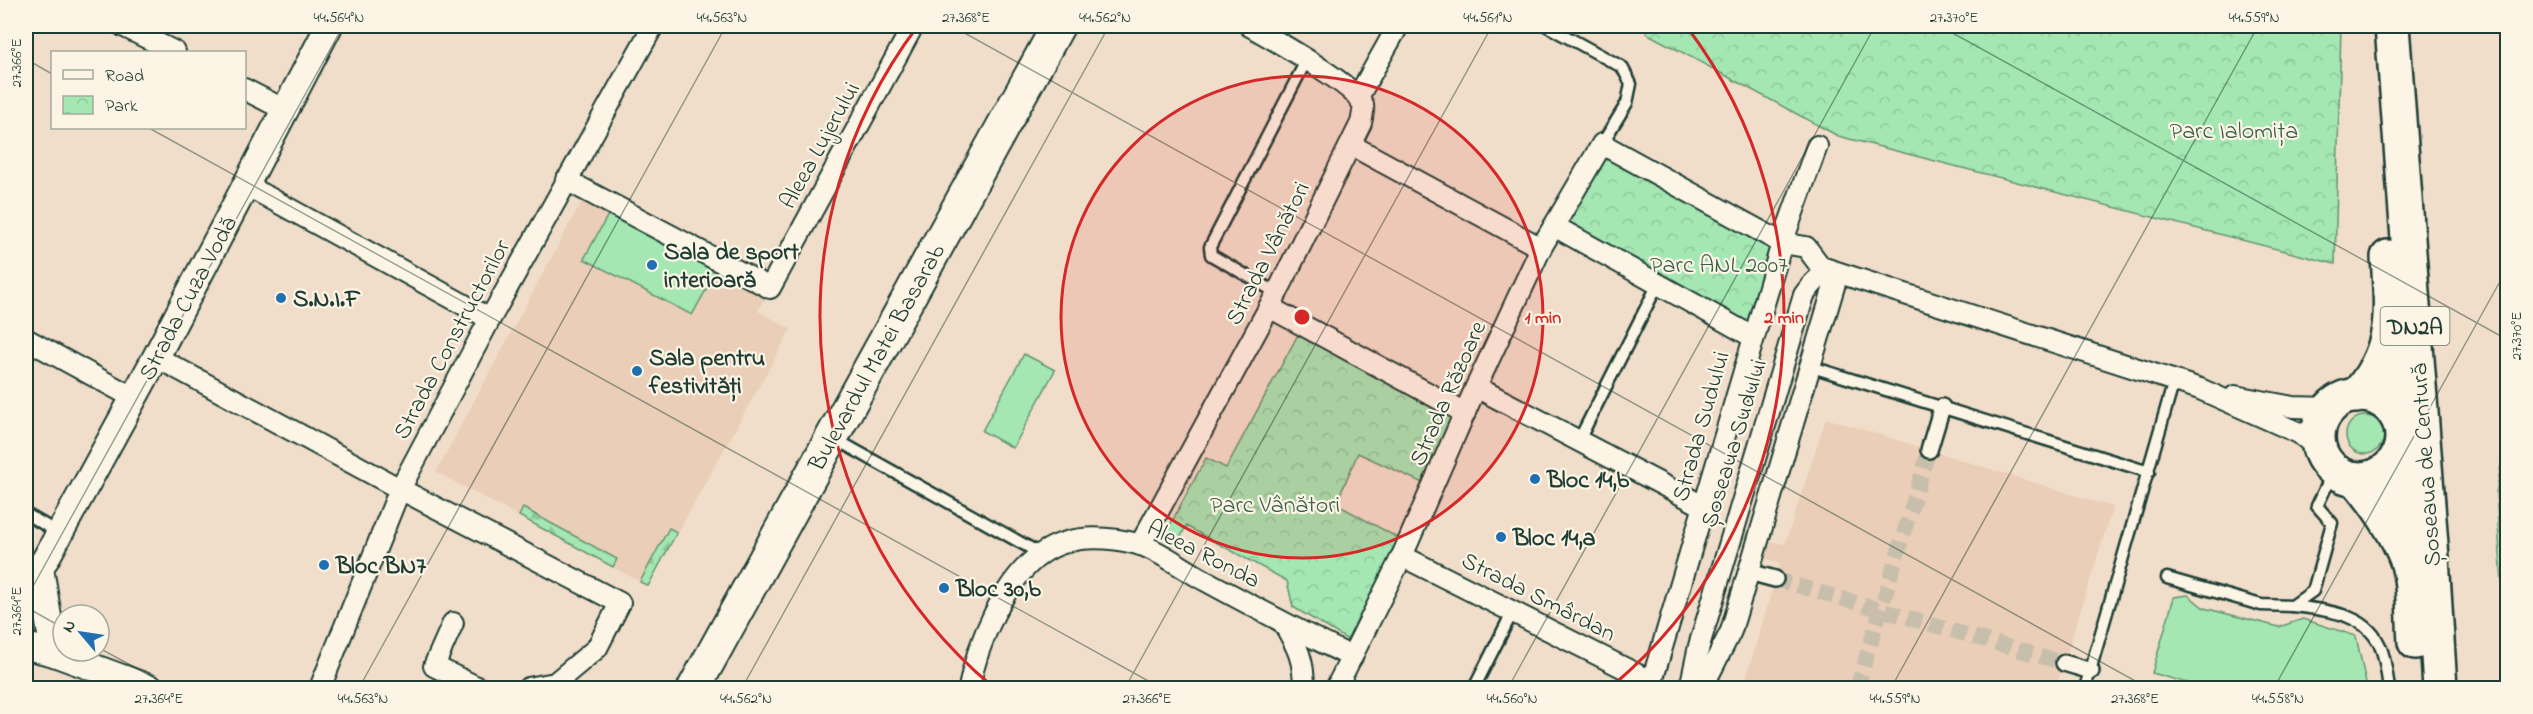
<svg xmlns="http://www.w3.org/2000/svg" width="2533" height="714" viewBox="0 0 2533 714" font-family="'Indie Flower',sans-serif">
	<style>
		.built { fill: #eaceb7 }
		.grass { fill: #a4e7b2; stroke: #629273; stroke-width: 1.5 }
		.forest { fill: url(#forest-firs); stroke: #629273; stroke-width: 1.5 }
		.park { fill: url(#park-crowns); stroke: #629273; stroke-width: 1.5 }
		.lines { fill: none; stroke-linecap: round; stroke-linejoin: round }
		.pedestrian-tunnel { stroke: #c7beac; stroke-width: 15; stroke-dasharray: 15 8; stroke-linecap: butt }
		.service-casing { stroke: #1f3d34; stroke-width: 15 }
		.pedestrian-casing { stroke: #1f3d34; stroke-width: 20 }
		.minor-casing { stroke: #1f3d34; stroke-width: 24 }
		.tertiary-casing { stroke: #1f3d34; stroke-width: 30 }
		.primary-casing { stroke: #1f3d34; stroke-width: 36 }
		.trunk-casing { stroke: #1f3d34; stroke-width: 38 }
		.service { stroke: #fcf5e5; stroke-width: 10 }
		.pedestrian { stroke: #fcf5e5; stroke-width: 15 }
		.minor { stroke: #fcf5e5; stroke-width: 20 }
		.tertiary { stroke: #fcf5e5; stroke-width: 26 }
		.primary { stroke: #fcf5e5; stroke-width: 32 }
		.trunk { stroke: #fcf5e5; stroke-width: 33 }
		.ticks { fill: none; stroke: #1f3d34; stroke-width: 1.5; stroke-opacity: 0.45 }
		.ring { fill: none; stroke: #d62828; stroke-width: 3 }
		.poi-dot { fill: #1f6fb2; stroke: #fcf5e5; stroke-width: 2 }
		.labels { text-anchor: middle; stroke-width: 4.5; stroke-linejoin: round; paint-order: stroke }
		.shield { fill: #fcf5e5; stroke: #617469; stroke-width: 1.5 }
		.shield-label { font-size: 22px; font-weight: bold; fill: #1f3d34 }
		.park-label { font-size: 24px; fill: #3a5f4d; stroke: #fcf5e5 }
		.street-label { font-size: 24px; fill: #1f3d34; stroke: #fcf5e5 }
		.poi-label { font-size: 24px; font-weight: bold; fill: #1f3d34; stroke: #fcf5e5; text-anchor: start }
		.centre { fill: #d62828; stroke: #fcf5e5; stroke-width: 3 }
		.ring-label { font-size: 18px; text-anchor: middle; font-weight: bold; fill: #d62828; stroke: #fcf5e5; stroke-width: 4.5; stroke-linejoin: round; paint-order: stroke }
		.neatline { fill: none; stroke: #1f3d34; stroke-width: 2 }
		.ticks-label { font-size: 15px; text-anchor: middle; fill: #1f3d34 }
	</style>
	<defs>
		<pattern id="forest-firs" width="22" height="20" patternUnits="userSpaceOnUse" patternTransform="scale(1.5)"><rect width="22" height="20" fill="#a4e7b2"/><path d="M5 1l3.5 6h-7zM16 11l3.5 6h-7z" fill="#8dc79a"/></pattern>
		<pattern id="park-crowns" width="20" height="18" patternUnits="userSpaceOnUse" patternTransform="scale(1.5)"><rect width="20" height="18" fill="#a4e7b2"/><path d="M2 6a3 3 0 1 1 6 0M12 15a3 3 0 1 1 6 0" fill="none" stroke="#8dc79a"/></pattern>
	</defs>
	<rect width="100%" height="100%" fill="#f1deca"/>
	<filter id="ink" filterUnits="userSpaceOnUse"><feTurbulence type="fractalNoise" baseFrequency=".0167" numOctaves="2"/><feDisplacementMap in="SourceGraphic" scale="12" xChannelSelector="R" yChannelSelector="G"/><feConvolveMatrix kernelMatrix="1 2 1 2 8 2 1 2 1" color-interpolation-filters="sRGB"/></filter>
	<g filter="url(#ink)">
		<g class="built">
			<path d="M583,199l183,96 -8,16 33,18 -143,257 -212,-114z"/>
			<path d="M1826,418l287,89 -57,181h-313l37,-125 -16,-5 5,-17 16,3z"/>
		</g>
		<g class="grass">
			<path d="M609,213l108,57 -25,45 -108,-56z"/>
			<path d="M1024,354l31,16 -42,78 -31,-17z"/>
			<circle cx="2365" cy="435" r="19"/>
			<path d="M2188,595l16,13 75,19 24,-8 53,17 11,52h-162l-53,-15 22,-76z"/>
		</g>
		<g class="forest">
			<path d="M2507,432v227l-11,-166z"/>
			<path d="M523,508l94,51 -4,8 -94,-51z"/>
			<path d="M669,528l8,4 -29,54 -8,-4z"/>
		</g>
		<g class="park">
			<path d="M1650,26h691l-6,238 -497,-128 -192,-103z"/>
			<path d="M1602,144l180,99 -29,94 -198,-111z"/>
			<path d="M1300,331l160,85 -33,69 -69,-32 -22,51 66,36 -49,103 -60,-36 -6,-26 -101,-55 -9,19 -13,-9 42,-78 20,10z"/>
		</g>
		<g class="lines">
			<g class="pedestrian-tunnel">
				<path d="M1775,579l289,84"/>
				<path d="M1857,688l72,-238"/>
			</g>
			<g class="service-casing">
				<g id="service">
					<path d="M1547,26l75,41 9,17 -4,19 -25,41"/>
					<path d="M1277,293l-66,-38 -1,-8 97,-188"/>
					<path d="M1812,367l337,105"/>
					<path d="M835,439l206,115"/>
					<path d="M1579,440l79,-156"/>
					<path d="M26,514l33,19"/>
					<path d="M2167,578l94,27 31,1 21,-15 19,-68 -15,-17 17,-36"/>
					<path d="M2292,606c34,4 78,7 90,45 4,12 5,25 7,37"/>
					<path d="M1474,688l39,-77"/>
					<path d="M2085,688l89,-307"/>
				</g>
			</g>
			<g class="pedestrian-casing">
				<g id="pedestrian">
					<path d="M1929,450l13,-43"/>
					<path d="M1749,572l26,7"/>
					<path d="M2064,663l27,8"/>
				</g>
			</g>
			<g class="minor-casing">
				<g id="minor">
					<path d="M123,26l52,26"/>
					<path d="M244,89l41,21"/>
					<path d="M1358,97l40,-71"/>
					<path d="M1351,145l190,103"/>
					<path d="M566,180l204,108 143,-262"/>
					<path d="M246,185l244,134"/>
					<path d="M1554,226l199,111"/>
					<path d="M1269,307l196,106"/>
					<path d="M26,339l108,59"/>
					<path d="M156,357l244,132 220,114 -23,45 -42,35 -27,5"/>
					<path d="M1476,387l227,119"/>
					<path d="M2235,396l58,11 37,1"/>
					<path d="M1140,545l137,-252 84,-170c1,-5 3,-13 2,-18 -8,-20 -92,-67 -113,-79"/>
					<path d="M1402,556l250,126"/>
					<path d="M453,623l-19,43 45,22"/>
					<path d="M1284,624c14,24 20,36 20,64"/>
					<path d="M320,688l80,-199 90,-170 163,-293"/>
					<path d="M969,688c8,-43 34,-107 72,-134 28,-20 65,-18 97,-10 19,5 49,27 68,37 48,26 96,52 146,76"/>
					<path d="M1336,688l66,-132 74,-169 65,-139 61,-104 180,99 24,4 15,20 379,122 99,44 21,17"/>
					<path d="M1650,688l132,-445 35,-97"/>
					<path d="M1690,688l9,-42 105,-351c10,-14 16,-22 34,-22"/>
					<path d="M1702,688l29,-57 107,-358"/>
				</g>
			</g>
			<g class="tertiary-casing">
				<g id="tertiary">
					<path d="M40,568l14,85"/>
					<path d="M26,583l19,-23 111,-203 173,-331"/>
					<path d="M26,646l28,7 95,35"/>
				</g>
			</g>
			<g class="primary-casing">
				<path id="primary" d="M694,688l364,-662"/>
			</g>
			<g class="trunk-casing">
				<g id="trunk">
					<path d="M2392,26l40,532 8,130"/>
					<circle cx="2360" cy="437" r="42"/>
					<path d="M2356,396c40,-46 36,-82 32,-139"/>
					<path d="M2396,415l5,-64"/>
					<path d="M2396,460l5,34 17,58"/>
					<path d="M2356,479c20,24 39,50 50,79 9,25 7,58 9,84"/>
				</g>
			</g>
			<use href="#service" class="service"/>
			<use href="#pedestrian" class="pedestrian"/>
			<use href="#minor" class="minor"/>
			<use href="#tertiary" class="tertiary"/>
			<use href="#primary" class="primary"/>
			<use href="#trunk" class="trunk"/>
		</g>
	</g>
	<path class="ticks" d="M952,26l1196,662M1940,26l568,314M26,59l26,15M149,128l1012,560M26,599l317,-573M26,607l37,21M99,648l74,40M359,688l367,-662M742,688l367,-662M1125,688l367,-662M1508,688l367,-662M1891,688l367,-662M2274,688l234,-421"/>
	<circle cx="1302" cy="317" r="241" fill="#d62828" fill-opacity=".12"/>
	<g class="ring">
		<circle cx="1302" cy="317" r="241"/>
		<path d="M992 686A482 482 0 0 1 917 27M1687 27A482 482 0 0 1 1612 686"/>
	</g>
	<g class="poi-dot">
		<circle cx="652" cy="265" r="6"/>
		<circle cx="281" cy="298" r="6"/>
		<circle cx="637" cy="371" r="6"/>
		<circle cx="1535" cy="479" r="6"/>
		<circle cx="1501" cy="537" r="6"/>
		<circle cx="324" cy="565" r="6"/>
		<circle cx="944" cy="588" r="6"/>
	</g>
	<g class="labels">
		<rect class="shield" x="2380.5" y="307" width="69" height="38" rx="4.5"/>
		<g class="shield-label">
			<text x="2415" y="334">DN2A</text>
		</g>
		<g class="park-label">
			<text x="2234" y="138">Parc Ialomița</text>
			<text x="1719" y="272">Parc ANL 2007</text>
			<text x="1275" y="512">Parc Vânători</text>
		</g>
		<g class="street-label">
			<text transform="translate(819 145) rotate(-61)" y="8">Aleea Lujerului</text>
			<text transform="translate(1267 253) rotate(-63)" y="8">Strada Vânători</text>
			<text transform="translate(187 298) rotate(-62)" y="8">Strada Cuza Vodă</text>
			<text transform="translate(451 339) rotate(-62)" y="8">Strada Constructorilor</text>
			<text transform="translate(876 357) rotate(-61)" y="8">Bulevardul Matei Basarab</text>
			<text transform="translate(1447 393) rotate(-66)" y="8">Strada Răzoare</text>
			<text transform="translate(1700 426) rotate(-74)" y="8">Strada Sudului</text>
			<text transform="translate(1733 443) rotate(-73)" y="8">Șoseaua Sudului</text>
			<text transform="translate(2425 465) rotate(-94)" y="8">Șoseaua de Centură</text>
			<text transform="translate(1204 553) rotate(27)" y="8">Aleea Ronda</text>
			<text transform="translate(1539 596) rotate(27)" y="8">Strada Smârdan</text>
		</g>
		<g class="poi-label">
			<text x="664" y="259">Sala de sport<tspan x="664" dy="28">interioară</tspan></text>
			<text x="293" y="306">S.N.I.F</text>
			<text x="649" y="365">Sala pentru<tspan x="649" dy="28">festivități</tspan></text>
			<text x="1547" y="487">Bloc 14,b</text>
			<text x="1513" y="545">Bloc 14,a</text>
			<text x="336" y="573">Bloc BN7</text>
			<text x="956" y="596">Bloc 30,b</text>
		</g>
	</g>
	<circle cx="1302" cy="317" r="9" class="centre"/>
	<g class="ring-label">
		<text x="1543" y="323">1 min</text>
		<text x="1784" y="323">2 min</text>
	</g>
	<rect width="2533" height="714" fill="none" stroke="#fcf5e5" stroke-width="66"/>
	<rect x="51" y="51" width="195" height="78" fill="#fcf5e5" stroke="#a4ab9e" stroke-width="1.5"/>
	<rect x="63" y="70" width="30" height="9" fill="#fcf5e5" stroke="#a4ab9e" stroke-width="1.5"/>
	<text x="105" y="81" font-size="18" fill="#1f3d34">Road</text>
	<rect x="63" y="96" width="30" height="18" fill="url(#park-crowns)" stroke="#a4ab9e" stroke-width="1.5"/>
	<text x="105" y="111" font-size="18" fill="#1f3d34">Park</text>
	<g transform="translate(81 633) rotate(299)"><circle r="28" fill="#fcf5e5" stroke="#a4ab9e" stroke-width="1.5"/>
	<path d="M0-4.5L10 22L0 15L-10 22Z" fill="#1f6fb2"/>
	<text y="-9" font-size="16" font-weight="bold" text-anchor="middle" fill="#1f3d34">N</text>
	</g>
	<rect x="33" y="33" width="2467" height="648" class="neatline"/>
	<g class="ticks-label">
		<text x="339" y="22">44.564°N</text>
		<text x="722" y="22">44.563°N</text>
		<text x="966" y="22">27.368°E</text>
		<text x="1105" y="22">44.562°N</text>
		<text x="1488" y="22">44.561°N</text>
		<text x="1954" y="22">27.370°E</text>
		<text x="2254" y="22">44.559°N</text>
		<text transform="translate(16 63) rotate(-90)" y="5">27.366°E</text>
		<text transform="translate(2516 336) rotate(-90)" y="5">27.370°E</text>
		<text transform="translate(16 611) rotate(-90)" y="5">27.364°E</text>
		<text x="159" y="703">27.364°E</text>
		<text x="363" y="703">44.563°N</text>
		<text x="746" y="703">44.562°N</text>
		<text x="1147" y="703">27.366°E</text>
		<text x="1512" y="703">44.560°N</text>
		<text x="1895" y="703">44.559°N</text>
		<text x="2135" y="703">27.368°E</text>
		<text x="2278" y="703">44.558°N</text>
	</g>
</svg>
